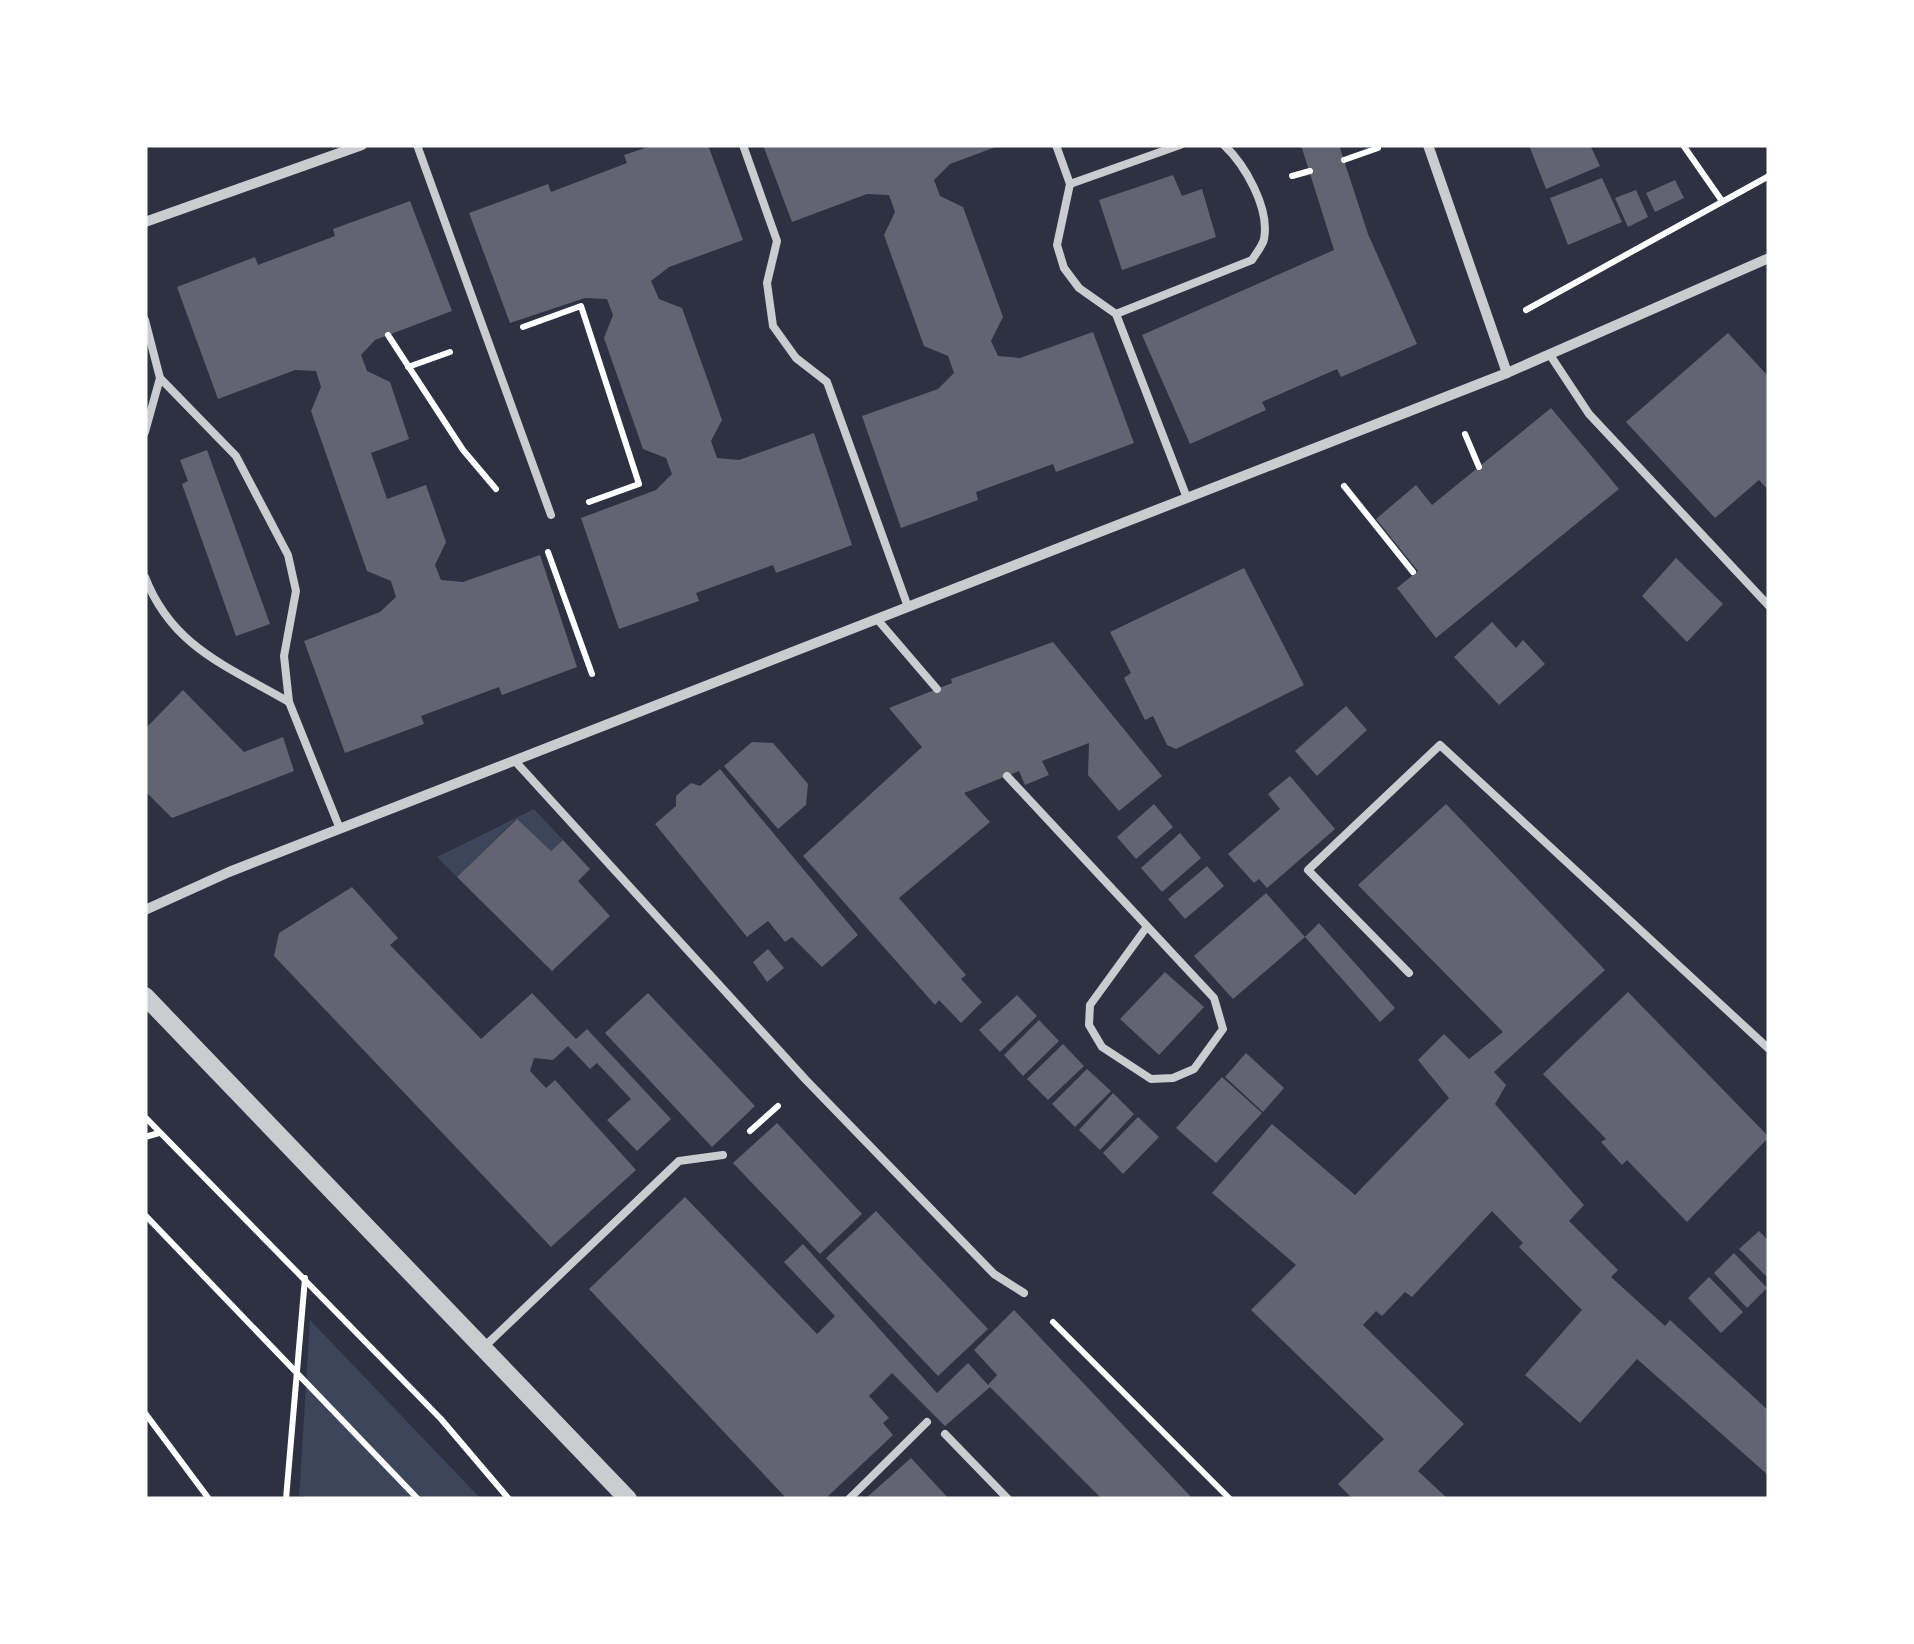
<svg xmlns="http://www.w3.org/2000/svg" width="1914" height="1644" viewBox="0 0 1914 1644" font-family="Mulish,sans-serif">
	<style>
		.green { fill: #3c4559 }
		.building { fill: #626471 }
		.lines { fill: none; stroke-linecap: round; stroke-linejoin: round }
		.path { stroke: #fff; stroke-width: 6 }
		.service { stroke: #caccd0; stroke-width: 8 }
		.minor { stroke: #caccd0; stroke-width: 10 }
		.tertiary { stroke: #caccd0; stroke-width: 18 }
	</style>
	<rect width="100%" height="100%" fill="#2d3142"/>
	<g class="green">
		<path d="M534,809l29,31 -12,11 -35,-32 -59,58 -20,-20z"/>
		<path d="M310,1320l171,179h-182z"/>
	</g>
	<g class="building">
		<path d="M654,145h54l35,95 -74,27 -18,14 8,18 23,9 40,112 -11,21 6,17 22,2 75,-27 38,112 -76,28 -3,-8 -77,28 3,8 -80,28 -38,-111 75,-28 16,-16 -6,-16 -23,-9 -39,-111 9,-23 -6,-16 -22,-1 -75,25 -41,-110 79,-29 3,8 76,-29 -3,-8z"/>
		<path d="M763,145h238l-51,19 -16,16 6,16 23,11 40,110 -12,24 7,15 22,2 73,-26 41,111 -78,29 -3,-8 -77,28 2,8 -77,28 -39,-112 76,-27 16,-16 -6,-17 -24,-10 -40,-111 11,-23 -6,-17 -22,-1 -75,28z"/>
		<path d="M1301,145h38l29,89 49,110 -76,33 -4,-8 -75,33 4,8 -76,34 -48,-109 192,-85z"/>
		<path d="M1529,145h61l10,21 -54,23z"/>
		<path d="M1173,175l9,21 20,-7 14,48 -94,33 -23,-70z"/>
		<path d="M1602,178l20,44 -54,23 -18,-47z"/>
		<path d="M1675,180l9,18 -29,14 -9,-19z"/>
		<path d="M1636,190l12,27 -20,10 -13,-29z"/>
		<path d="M410,201l42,110 -77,29 -14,15 6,16 23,11 19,57 -38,14 16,46 39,-14 20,57 -11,23 6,15 22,2 77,-27 37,112 -75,28 -3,-8 -78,29 3,8 -79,29 -41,-112 76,-29 16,-15 -5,-16 -24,-10 -20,-57 -36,-103 10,-24 -5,-16 -21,-1 -77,29 -41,-112 78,-30 3,8 77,-29 -2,-7z"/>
		<path d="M1728,333l41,44v114l-10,-11 -44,38 -89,-96z"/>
		<path d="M1551,408l68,81 -183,149 -39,-50 21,-17 -42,-52 40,-34 16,20z"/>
		<path d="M207,450l63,174 -34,12 -54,-152 6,-3 -8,-21z"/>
		<path d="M1676,558l47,46 -36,38 -45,-46z"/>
		<path d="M1244,568l60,117 -128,64 -9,-4 -14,-29 -8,4 -21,-42 7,-5 -21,-41z"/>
		<path d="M1492,622l24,26 7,-8 22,24 -46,41 -45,-48z"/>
		<path d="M1053,642l109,134 -43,35 -31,-36 1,-32 -47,18 7,14 -24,10 -6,-14 -55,22 26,29 -91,76 67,77 -5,4 21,23 -21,21 -22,-23 -4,5 -132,-149 119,-109 -33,-39 63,-25 -1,-4z"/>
		<path d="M183,690l61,62 39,-15 11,34 -122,47 -27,-27v-62z"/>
		<path d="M1346,706l21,24 -50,46 -22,-25z"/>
		<path d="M752,742l21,1 35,41 -2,21 -28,24 -54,-63z"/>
		<path d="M720,769l138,166 -36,32 -30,-30 -7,5 -17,-21 -21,16 -92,-113 21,-18v-10l15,-13 9,3z"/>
		<path d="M1290,776l45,53 -68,59 -8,-9 -5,4 -26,-29 52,-45 -12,-15z"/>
		<path d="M1154,804l19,23 -37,32 -19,-22z"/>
		<path d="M1446,804l159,166 -111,102 12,13 -11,19 89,101 -15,16 49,49 -7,7 54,49 5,-6 99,91v65l-132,-117 -57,64 -55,-48 57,-65 -63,-63 4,-4 -31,-32 -80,86 -7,-5 -23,24 -6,-5 -13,14 101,99 -46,47 30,28h-95l-15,-15 46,-45 -133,-129 45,-45 -84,-72 60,-69 83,71 94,-97 -31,-38 26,-26 25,25 34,-27 -145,-147z"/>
		<path d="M517,819l34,32 12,-11 27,29 -12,12 32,35 -58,55 -95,-94z"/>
		<path d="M1180,833l21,25 -39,34 -21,-24z"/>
		<path d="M1207,866l17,20 -39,33 -17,-20z"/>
		<path d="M352,887l46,51 -8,7 91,94 51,-46 44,46 11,-10 84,90 -34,32 -30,-31 24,-21 -34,-36 -7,6 -22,-23 -15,14 -19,-2 -4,13 16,17 9,-8 81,90 -85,77 -277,-291 5,-23z"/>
		<path d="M1266,893l39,44 -72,62 -39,-43z"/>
		<path d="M1319,923l76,85 -15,14 -75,-85z"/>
		<path d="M768,949l16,19 -17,14 -14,-20z"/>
		<path d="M1165,972l39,35 -45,48 -39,-36z"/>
		<path d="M1628,992l141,145 -82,85 -60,-62 -5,5 -21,-23 5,-3 -63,-65z"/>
		<path d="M648,993l107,113 -43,41 -107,-114z"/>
		<path d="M1017,995l20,21 -37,36 -21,-22z"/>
		<path d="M1039,1020l20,21 -36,35 -19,-21z"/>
		<path d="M1063,1044l21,22 -36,34 -21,-21z"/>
		<path d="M1246,1053l38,35 -21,24 -38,-35z"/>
		<path d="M1087,1069l24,22 -36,36 -23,-23z"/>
		<path d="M1222,1077l40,36 -46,50 -40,-35z"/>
		<path d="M1113,1093l21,21 -34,36 -21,-20z"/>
		<path d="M1138,1117l21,20 -36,37 -20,-21z"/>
		<path d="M777,1123l85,91 -42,40 -87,-91z"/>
		<path d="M685,1197l132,137 18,-18 -51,-54 19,-18 134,149 31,-30 20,22 9,-10 -23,-25 40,-40 179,189h-91l-112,-112 -45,39 -53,-53 -23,23 20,22 -6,5 10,12 -68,64h-38l-198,-210z"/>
		<path d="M876,1211l112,118 -50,47 -112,-118z"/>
		<path d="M1759,1231l10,10v38l-30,-30z"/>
		<path d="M1734,1253l33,35 -20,20 -33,-35z"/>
		<path d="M1709,1277l34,35 -22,21 -33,-35z"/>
		<path d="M911,1458l38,41h-84z"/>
	</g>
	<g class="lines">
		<g class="path">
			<path d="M1683,145l39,56"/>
			<path d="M1344,160l34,-12"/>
			<path d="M1292,176l18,-5"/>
			<path d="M1526,310l243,-134"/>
			<path d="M523,327l58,-21 58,178 -50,18"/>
			<path d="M388,335l75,115 33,39"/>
			<path d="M408,367l42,-15"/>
			<path d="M1465,434l14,33"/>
			<path d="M1344,486l69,86"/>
			<path d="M548,552l44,122"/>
			<path d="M145,1117l296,302 68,80"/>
			<path d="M750,1131l28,-25"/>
			<path d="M145,1137l14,-4"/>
			<path d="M145,1215l273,284"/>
			<path d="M1053,1322l177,177"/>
			<path d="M145,1413l64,86"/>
			<path d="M286,1499l19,-221"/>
		</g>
		<g class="service">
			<path d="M417,145l134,370"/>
			<path d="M743,145l34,96 -10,42 6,43 23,32 31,24 81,225"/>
			<path d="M1056,145l14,39 -13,61 7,23 15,20 37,26 71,184"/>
			<path d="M1070,184l110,-39"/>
			<path d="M1116,314l136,-54c3,-5 11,-15 12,-21 6,-31 -19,-74 -40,-94"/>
			<path d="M145,320l15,58 76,78 52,99 8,36 -12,65 5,46 51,127"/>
			<path d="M1550,355l39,59 180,192"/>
			<path d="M145,432l15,-54"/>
			<path d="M145,577c27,70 82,89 144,125"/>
			<path d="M877,619l60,70"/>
			<path d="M515,761l291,319 188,194 30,19"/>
			<path d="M1007,776l207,222 9,31 -29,40 -21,9 -22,1 -49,-32 -13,-22 1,-20 56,-77"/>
			<path d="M1409,973l-101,-103 132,-125 329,304"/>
			<path d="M483,1348l196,-187 44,-6"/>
			<path d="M945,1434l63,65"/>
			<path d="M849,1499l78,-77"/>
		</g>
		<g class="minor">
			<path d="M1428,145l79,228"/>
			<path d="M145,222l217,-77"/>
			<path d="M145,910l84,-38 1278,-499 262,-115"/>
		</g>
		<path class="tertiary" d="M145,996l483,503"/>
	</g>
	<rect width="1914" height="1644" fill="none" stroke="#ffffff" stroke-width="295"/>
</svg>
